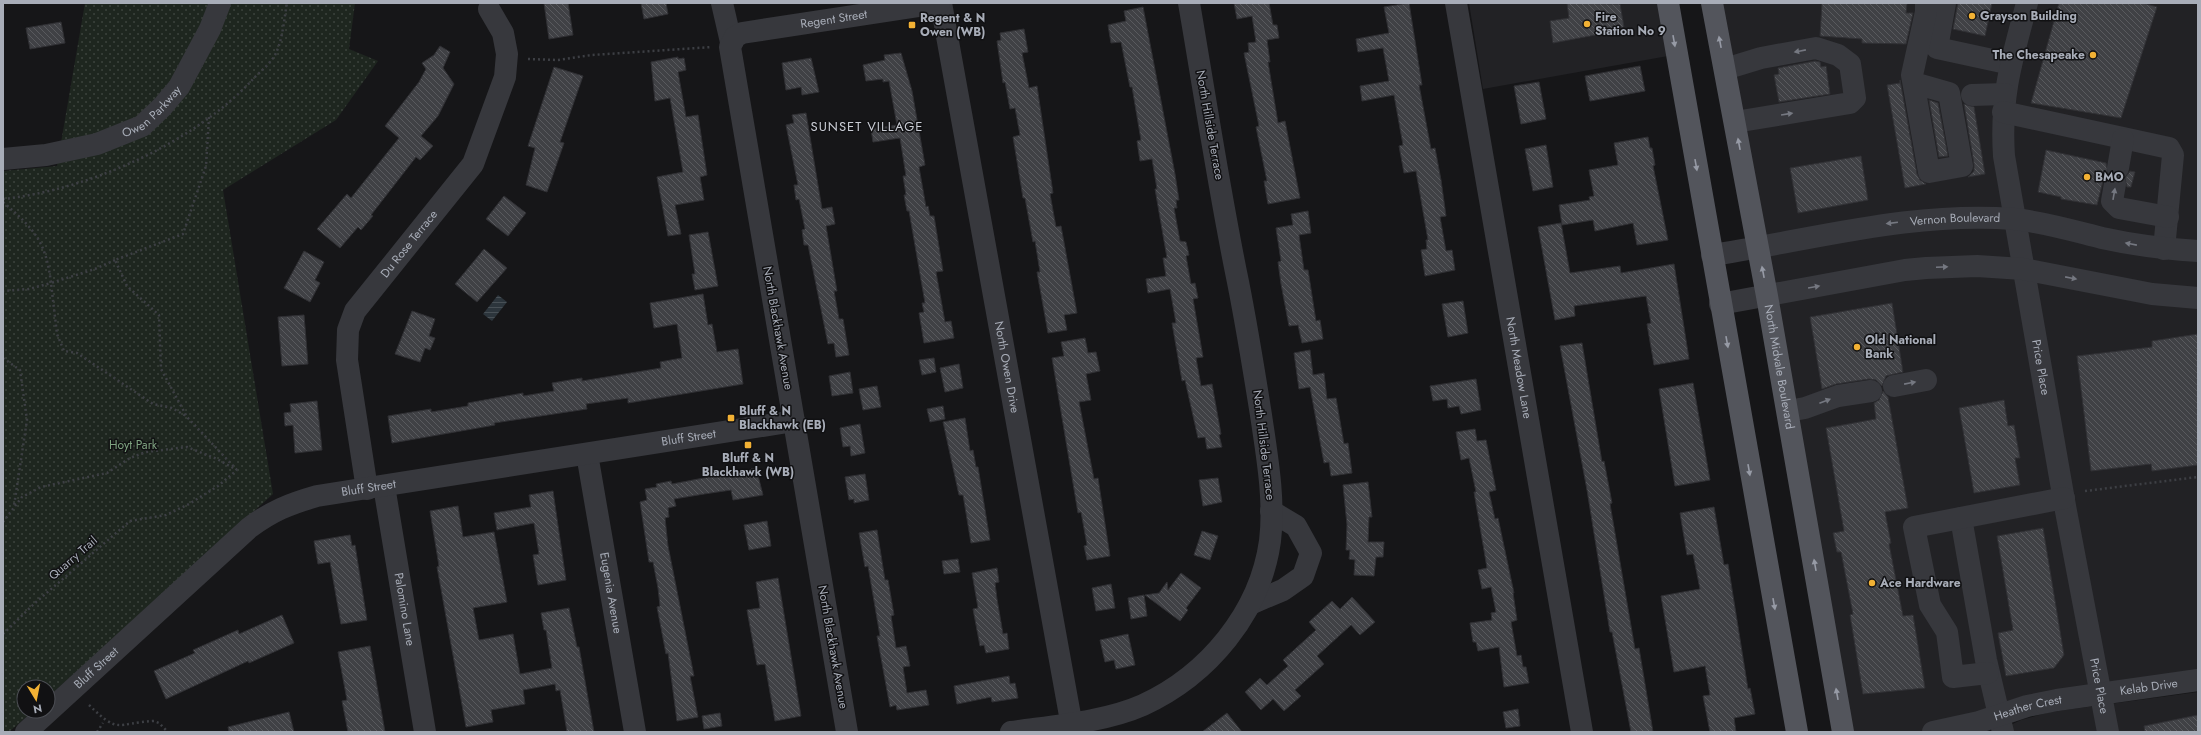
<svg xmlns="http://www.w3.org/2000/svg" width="2201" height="735" viewBox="0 0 2201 735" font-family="Jost,sans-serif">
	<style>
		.built { fill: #222225 }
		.park { fill: url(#park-dots) }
		.water { fill: url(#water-rules) }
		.building { fill: url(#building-back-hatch); stroke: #303034 }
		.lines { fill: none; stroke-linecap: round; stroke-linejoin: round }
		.path { stroke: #3d3f44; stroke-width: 2.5; stroke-dasharray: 2 3; stroke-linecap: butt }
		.minor { stroke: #37383d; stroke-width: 22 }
		.major { stroke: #53555c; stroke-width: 22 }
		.oneway { fill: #979ba6 }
		.oneway2 { fill: #757881 }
		.poi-dot { fill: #f2b134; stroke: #111113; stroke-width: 1.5 }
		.labels { text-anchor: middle; stroke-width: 3; stroke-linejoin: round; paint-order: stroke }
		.poi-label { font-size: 12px; font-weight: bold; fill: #a8adb8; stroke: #111113; text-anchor: start }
		.street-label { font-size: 12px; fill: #a8adb8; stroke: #111113 }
		.park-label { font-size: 12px; fill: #7fa381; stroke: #111113 }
		.neighbourhood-label { font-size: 13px; letter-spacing: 1px; fill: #c9ccd4; stroke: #111113 }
	</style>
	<defs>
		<pattern id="park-dots" width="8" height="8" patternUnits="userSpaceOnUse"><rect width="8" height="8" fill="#1e261f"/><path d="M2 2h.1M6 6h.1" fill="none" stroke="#3c433d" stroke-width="1.8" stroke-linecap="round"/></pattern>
		<pattern id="water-rules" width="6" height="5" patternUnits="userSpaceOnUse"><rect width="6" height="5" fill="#2c353c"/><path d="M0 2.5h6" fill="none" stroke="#485056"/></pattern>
		<pattern id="building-back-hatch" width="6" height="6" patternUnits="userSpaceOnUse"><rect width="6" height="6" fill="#404145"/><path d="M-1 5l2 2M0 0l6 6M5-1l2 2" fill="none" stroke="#595a5e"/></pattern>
	</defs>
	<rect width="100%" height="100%" fill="#161618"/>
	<g class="built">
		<path d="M1469,3h189l10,53 -185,33z"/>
		<path d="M1712,3h486v677l-265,52h-90z"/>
		<path d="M2198,692v40h-202l25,-12 29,-8z"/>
	</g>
	<path class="park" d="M85,3h270l-6,46 29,12 -42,59 -113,70 50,304 -225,203v-10h-24v24h9l-24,21h-6v-561l54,-5z"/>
	<path class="water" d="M498,295l9,7 -15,19 -9,-7z"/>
	<g class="building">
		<path d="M544,3h24l5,32 -24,4z"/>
		<path d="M641,3h25l2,11 -24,5z"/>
		<path d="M1234,3h35l4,22h4l2,13 -12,2 3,22h-2l10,61 7,-2 15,77 -32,6 -4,-23h3l-11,-54 3,-1 -15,-73 5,-1 -1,-9 8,-1 -4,-26 -15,3z"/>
		<path d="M1409,3l13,82h-3l12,64 4,-1 6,32 5,36 -6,1 6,34 6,-1 3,20 -30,6 -4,-26 6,-1 -1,-9h2l-12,-69 -12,2 -5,-27 4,-1 -9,-50 -32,6 -2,-15 29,-5 -6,-33 -25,4 -2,-13 33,-6 -5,-26z"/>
		<path d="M1567,3l53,1 4,23 -19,3 1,3 -53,10 -3,-22 19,-3z"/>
		<path d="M1822,3h85l-1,10h7l-7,31 -44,-1v-4l-42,-3z"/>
		<path d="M1958,3h34l-7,33 -32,-7z"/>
		<path d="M2059,3h84l14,4 -36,111 -90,-15z"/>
		<path d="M1143,7l32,167 4,26h-3l1,8h-3l6,33 6,1 3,13 -3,1 5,28 4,-1 3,15 -5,1 10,58 -7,1 5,28 11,-2 9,50 -2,1 3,12 -15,2 -2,-12 -7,1 -13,-58 -3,1 -10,-58h4l-6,-34 -22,4 -2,-14 20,-3 -3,-18h4l-12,-69h2l-5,-30 -12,2 -3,-20 4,-1 -9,-53h-2l-9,-45 -10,1 -3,-18 18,-4 -2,-10z"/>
		<path d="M61,22l4,21 -35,6 -4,-21z"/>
		<path d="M1024,29l4,23 -6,1 7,35 8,-2 16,107 -3,1 6,33 5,-1 16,87 -13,2 3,15 -19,3 -11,-61h3l-5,-31 -2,1 -8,-44h-2l-10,-61 7,-2 -5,-27 -5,1 -5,-27 -2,1 -6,-42 4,-1 -1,-7z"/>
		<path d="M440,46l10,6 -7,16 11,16 -16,32 -17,20 12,10 -13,14 -4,-3 -45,58 2,1 -12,14 -3,-3 -18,21 -23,-19 30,-35 4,4 48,-60 -14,-12 34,-44 7,-13 -4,-6 12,-8z"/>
		<path d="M901,53l11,38 13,74 -6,2 7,40 2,-1 2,10h4l9,55 -7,1 9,50 6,-1 3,17 -30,5 -5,-30 5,-1 -2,-9h3l-16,-92h-2l-3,-16h2l-3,-19h3l-6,-38 -27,4 -2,-13 26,-4 -8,-44 -6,1v-3l-17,2 -3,-16 22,-5 -1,-5z"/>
		<path d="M678,57v2l6,-1 2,12 -8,2 8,45 12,-2 9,60 -7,2 4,23 -29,5 6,29 -13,2 -11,-59 26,-5 -13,-74 -15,3 -4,-39z"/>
		<path d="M811,58l8,34 -17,3 -1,-8 -15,3 -4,-27z"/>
		<path d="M1815,61l5,1 1,5 5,-1 4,28 -51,8 -5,-27 5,-1 -1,-6z"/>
		<path d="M1640,66l5,25 -55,10 -5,-25z"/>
		<path d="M554,67l29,9 -23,66 4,1 -17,49 -21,-7 9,-37 -7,-2z"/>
		<path d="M1900,80l17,94 3,6 6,4 -21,4 -18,-103 13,-2z"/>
		<path d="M1539,82l7,37 -25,5 -7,-38z"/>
		<path d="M1929,100l9,3 10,53 -9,1z"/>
		<path d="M1964,104l10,3 11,67 -17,3 6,-6v-7z"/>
		<path d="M806,113l16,96 10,-2 3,17 -9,2 11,65h-3l5,28h4l6,36 -13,2 -2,-14 -6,1 -20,-99h-4l-2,-15 3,-1 -6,-30 -3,1 -2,-15h4l-12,-60 8,-2 -2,-8z"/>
		<path d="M1648,137l2,11h2l3,17 -2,1 15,74 -31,5 -4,-22 -38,8 -2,-11 -31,5 -3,-20 31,-5 -1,-3 5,-1 -5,-26 29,-5 -4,-22z"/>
		<path d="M1546,145l7,42 -20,4 -8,-42z"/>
		<path d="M2046,150l60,13 2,11 -5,7 -6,24 -36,-6v-2l-23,-5z"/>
		<path d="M1861,156l7,44 -70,13 -8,-45z"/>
		<path d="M2130,171l5,1 -4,15h-4l-2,-9z"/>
		<path d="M504,196l22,17 -18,23 -22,-17z"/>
		<path d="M1308,211l3,22 -12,2 5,35h4l8,51 4,-1 3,19 -21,4 -4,-18 -9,1 -8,-42 -3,-22 3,-1 -5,-33 17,-3 -2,-11z"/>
		<path d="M1561,223l9,50 50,-7 1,7 53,-9 15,95 -35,6 -7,-41 4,-1 -5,-27 -72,10 1,10 -20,4 -17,-93z"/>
		<path d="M708,232l10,54 -23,4 -3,-16h3l-6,-39z"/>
		<path d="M484,249l23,19 -30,34 -22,-18z"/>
		<path d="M304,251l20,11 -9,18 5,3 -10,19 -26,-14z"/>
		<path d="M703,294l5,31 4,-1 5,28 21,-3 5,35 -115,19v-5l-42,6 1,5 -93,14 1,2 -103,18 -4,-27 43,-7v3l37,-6v-3l55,-10v3l31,-5 -2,-8 30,-5v3l79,-13 -1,-6 22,-4 -5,-34 -23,4 -4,-25z"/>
		<path d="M1463,301l5,32 -20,4 -6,-33z"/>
		<path d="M1892,303l11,69 -17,4 -4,10 -6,-6 -7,-1 -33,5 -14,5 -12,-72z"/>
		<path d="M412,311l23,8 -6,17 6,2 -5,12 -5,-2 -5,14 -25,-8z"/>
		<path d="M304,315l4,49 -26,2 -4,-49z"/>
		<path d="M2198,334v131l-46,6 -1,-7 -60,7 -14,-115 75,-9v-6z"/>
		<path d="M1085,338l3,15 8,-1 4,19 -14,3 5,26 -12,2 15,77 4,-1 12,78 -23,4 -3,-14 3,-1 -6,-33 -3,1 -26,-155 12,-2 -3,-14z"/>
		<path d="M1582,343l20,119 2,-1 8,42 -2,1 25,145 4,-1 14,84h-22l-19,-100h-2l-23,-142 -27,-144z"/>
		<path d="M1310,350l3,25 11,-2 3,26 9,-1 8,46 4,-1 4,30 -21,3 -2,-14 -5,1 -14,-76 -11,2 -5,-36z"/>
		<path d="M934,358l2,14 -14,3 -3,-15z"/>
		<path d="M959,364l4,24 -18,4 -5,-24z"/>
		<path d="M850,372l3,21 -21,3 -3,-20z"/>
		<path d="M1476,379l5,31 -20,4 -2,-8 -11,2 -1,-9 -14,2 -3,-15z"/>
		<path d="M1693,383l17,97 -35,6 -16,-97z"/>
		<path d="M877,386l4,21 -18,3 -4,-21z"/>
		<path d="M1883,391l5,6 20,111 -23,4 6,31 -2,1 14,72 10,-1 12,73 -62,6 -13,-79 3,-1 -12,-62h-4l-4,-19 11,-2 -18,-103 50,-9 -2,-16 5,-3z"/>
		<path d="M2004,400l4,26 6,-1 6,33h-5l5,27 -46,8 -15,-85z"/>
		<path d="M317,401l5,49 -27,3 -2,-28 -8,1 -1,-13 7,-1 -1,-8z"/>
		<path d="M943,406l2,13 -15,3 -3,-13z"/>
		<path d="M965,418l5,33 3,-1 3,17h2l12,73 -19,3 -8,-48h-4l-16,-73z"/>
		<path d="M860,424l5,29 -14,3 -1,-10 -7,1 -3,-19z"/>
		<path d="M1475,429l2,12 9,-1 10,50 -7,2 6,27 3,-1 16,75h-1l4,27 -6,2 6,34 4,-1 2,12h3l3,16 -25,4 -5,-40 -21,4 -2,-9h-3l-3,-19 22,-3 -1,-7 5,-1 -5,-25 -9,2 -4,-19 9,-2 -13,-76h2l-7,-34 -8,2 -5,-28z"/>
		<path d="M756,468l7,27 -30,5 -2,-10 -27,4 -30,5 2,7 -8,2 1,9 -4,1 3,28 26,130h-4l8,41 -21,4 -9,-68 -2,1 -9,-47 3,-1 -2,-18 -5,-26h-4l-9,-60 7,-2 -2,-11 12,-2 -1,-3 15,-3 1,3z"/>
		<path d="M865,474l4,26 -15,3v-4l-5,1 -4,-23z"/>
		<path d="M1218,478l4,24 -19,4 -4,-26z"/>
		<path d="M1368,482l4,35h-3l-1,25h16l-1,15h-7l-2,19 -20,-1 1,-15 -6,-1 1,-9h-4l1,-25 -4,-40z"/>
		<path d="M553,491l13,89 -28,5 -5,-30 6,-1 -5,-31 -37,7 -3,-17 37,-6 -2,-12z"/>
		<path d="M458,506l5,31 31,-5 13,70 -34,6 6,32 34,-6 7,40 32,-6 -6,-38h-2l-3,-17 28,-5 8,39h2l15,85h-27l-7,-42 -4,1 -1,-7 -32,6 2,14 -34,6 2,12 -27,5 -29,-160 2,-1 -9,-55z"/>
		<path d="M1714,507l10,58 4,-1 20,125 2,-1 5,26 -21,4 2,14h-26l-7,-36 7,-1 -5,-29 -31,6 -13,-76 39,-7 -7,-35 -6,1 -7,-42z"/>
		<path d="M767,521l4,25 -22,4 -5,-25z"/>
		<path d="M2043,528l21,127 -10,13 -48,8 -8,-43 15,-3 -16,-94z"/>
		<path d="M877,530l8,50h3l6,35 -3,1 5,32 10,-2 4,20 -7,1 4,26 19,-3 3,15 -32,5 -1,-5 -6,2 -13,-71h3l-12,-70 -3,1 -6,-34z"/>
		<path d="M1202,531l16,5 -8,24 -16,-5z"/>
		<path d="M350,535l2,11 3,-1 12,75 -26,4 -11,-62 -12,2 -4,-23z"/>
		<path d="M958,559l2,13 -16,2 -2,-13z"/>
		<path d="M997,568l2,14 -4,1 2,16 6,35 4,-1 2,16 -23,4 -2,-8 -4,1 -7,-37 5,-1 -6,-35z"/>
		<path d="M1181,573l20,15 -15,20 2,2 -8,11 -35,-26 14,-2 8,-11 1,8z"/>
		<path d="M778,578l23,138 -26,5 -10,-57 -8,1 -10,-55 13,-2 -4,-26z"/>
		<path d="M1111,584l4,24 -19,3 -4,-23z"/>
		<path d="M1144,595l3,21 -16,3 -3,-21z"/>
		<path d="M1352,597l23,25 -15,13 -9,-10 -34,31 7,8 -29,26 6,6 -17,15 -11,-12 -12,11 -16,-18 15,-14 7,7 21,-19 -5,-6 33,-30 -7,-8 23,-21 8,8z"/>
		<path d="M282,615l12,28 -45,20 -1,-2 -82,38 -12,-28 41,-18 -2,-3 45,-20 1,4z"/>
		<path d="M1128,634l7,31 -19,4 -2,-9 -9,2 -5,-22z"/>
		<path d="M370,646l15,86h-37l-6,-31 5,-1 -9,-48z"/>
		<path d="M1009,676l1,8 5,-1 3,15 -26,4 -1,-5 -34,7 -3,-18z"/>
		<path d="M1518,709l2,17 -14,2 -3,-16z"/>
		<path d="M289,712l5,20h-65l-1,-5z"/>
		<path d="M720,713l2,13 -18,3 -2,-13z"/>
		<path d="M1227,713l15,19h-40z"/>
		<path d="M2198,715v17h-53l-1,-6z"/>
	</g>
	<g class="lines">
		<g class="path">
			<path d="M528,59l30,1 34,-5 120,-8"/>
			<path d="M209,117l-3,49 -23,68 -68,26 12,26 32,29 2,54 26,48 50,53"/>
			<path d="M3,199c86,-9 193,-57 251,-121 7,-7 18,-16 22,-25 7,-15 8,-34 11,-50"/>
			<path d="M3,202c31,27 43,39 48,81l-22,6 -26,2"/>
			<path d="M115,260l-20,9 -44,14 6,51 7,17 13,2 76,51 19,4 14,8"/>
			<path d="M3,358l17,12 7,50 -13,86"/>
			<path d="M2085,491l113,-14"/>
			<path d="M3,522l19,-25 19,-10 66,-14 23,-15 16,-6 41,-5 30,12 18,10"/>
			<path d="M3,634l32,-31 95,-82 36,-6 23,-11 29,-18 19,-16"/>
			<path d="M89,705c31,30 26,18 65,16l5,2 9,9"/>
			<path d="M97,732l6,-9"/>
		</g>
		<g class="minor">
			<path d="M722,3l9,39"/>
			<path id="s1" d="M941,3l132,729"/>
			<path id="s2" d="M1456,3l126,729"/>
			<path d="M1945,3l-8,45 74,16"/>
			<path id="s3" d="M2027,3c-15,56 -27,93 -23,153l61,350 43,226"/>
			<path d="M1725,69l36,-11 55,-10 22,7 12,9 5,34 -5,5 -115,19"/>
			<path d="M1914,83l35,10 13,73 -33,6 -17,-97 14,-63v-9"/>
			<path d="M1972,95l33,-1"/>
			<path d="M2003,112l166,36 4,7 -9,94"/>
			<path id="s4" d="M3,159l43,-4 51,-11 45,-18 20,-19 17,-20 31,-58 10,-26"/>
			<path d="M2118,168l5,-29"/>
			<path d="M2115,184l-3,17 7,7 49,9"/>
			<path id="s5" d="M1712,255c100,-15 200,-44 302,-36 30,3 60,12 88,19 32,7 63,11 96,13"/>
			<path d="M1720,304l185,-34 21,-2 51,-2 46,3 129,25 46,4"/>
			<path d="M1894,386l32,-6"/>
			<path d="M1788,411l17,-3 33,-12 33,-5"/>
			<path id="s6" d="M587,454l48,278"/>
			<path id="s7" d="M384,486l41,246"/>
			<path id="s8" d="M367,489l-20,-129 1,-30 7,-19 118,-147 32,-87 2,-23 -4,-21 -14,-24"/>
			<path d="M1961,518l25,142 17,72"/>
			<path d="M1250,604l33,-14 20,-14 8,-23 -15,-27 -25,-15"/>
			<path d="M1988,673l-35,4 -6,-45 -17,-27 -16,-78 150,-29"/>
			<path id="s9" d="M26,732l223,-204c23,-17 40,-24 68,-32l477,-75"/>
			<path id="s10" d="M847,732l-117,-685 5,-10 7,-4 197,-30"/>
			<path d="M1011,732c41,-6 94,-10 132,-27 65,-30 117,-92 127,-164 5,-41 -3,-85 -9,-126 -7,-44 -14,-88 -23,-133 -19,-92 -33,-186 -49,-279"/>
			<path id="s11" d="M1933,732l46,-10 48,-16 30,-6 141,-20"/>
		</g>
		<g class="major">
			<path d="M1668,3l129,729"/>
			<path id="s12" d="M1712,3l55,293 76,436"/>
		</g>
	</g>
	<defs><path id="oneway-solid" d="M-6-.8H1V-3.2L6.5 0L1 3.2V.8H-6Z"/></defs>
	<g class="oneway">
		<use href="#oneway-solid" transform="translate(1674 41) rotate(80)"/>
		<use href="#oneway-solid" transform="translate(1720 42) rotate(-101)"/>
		<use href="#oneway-solid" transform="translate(1739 144) rotate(-101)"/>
		<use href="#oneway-solid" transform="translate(1696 165) rotate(80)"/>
		<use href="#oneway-solid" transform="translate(1763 272) rotate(-101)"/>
		<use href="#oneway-solid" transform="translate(1727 342) rotate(80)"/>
		<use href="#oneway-solid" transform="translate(1749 470) rotate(80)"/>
		<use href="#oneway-solid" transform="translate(1815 565) rotate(-100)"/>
		<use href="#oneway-solid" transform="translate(1774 604) rotate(80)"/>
		<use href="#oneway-solid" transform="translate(1837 694) rotate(-100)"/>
	</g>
	<g class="oneway2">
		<use href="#oneway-solid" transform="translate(1800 51) rotate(169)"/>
		<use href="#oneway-solid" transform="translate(1787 114) rotate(-9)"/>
		<use href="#oneway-solid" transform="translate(2114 194) rotate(-80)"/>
		<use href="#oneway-solid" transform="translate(1892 223) rotate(173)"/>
		<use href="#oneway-solid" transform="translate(2131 244) rotate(-169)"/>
		<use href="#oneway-solid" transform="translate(1942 267) rotate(-2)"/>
		<use href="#oneway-solid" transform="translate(2071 278) rotate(11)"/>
		<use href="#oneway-solid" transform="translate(1814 287) rotate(-10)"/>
		<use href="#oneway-solid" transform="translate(1910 383) rotate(-11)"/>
		<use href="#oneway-solid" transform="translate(1825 401) rotate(-21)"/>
	</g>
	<g class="poi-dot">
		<circle cx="1972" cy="16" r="4"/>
		<circle cx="1587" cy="24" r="4"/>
		<rect x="908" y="21" width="8" height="8" rx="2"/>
		<circle cx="2093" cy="55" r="4"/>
		<circle cx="2087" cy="177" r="4"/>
		<circle cx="1857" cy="347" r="4"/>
		<rect x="727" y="414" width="8" height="8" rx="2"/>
		<rect x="744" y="441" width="8" height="8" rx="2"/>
		<circle cx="1872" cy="583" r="4"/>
	</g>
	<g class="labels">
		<g class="poi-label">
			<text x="1980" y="20">Grayson Building</text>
			<text x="1595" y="21">Fire<tspan x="1595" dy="14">Station No 9</tspan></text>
			<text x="920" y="22">Regent &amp; N<tspan x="920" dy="14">Owen (WB)</tspan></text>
			<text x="2085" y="59" text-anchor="end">The Chesapeake</text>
			<text x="2095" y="181">BMO</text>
			<text x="1865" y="344">Old National<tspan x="1865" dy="14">Bank</tspan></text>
			<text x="739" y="415">Bluff &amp; N<tspan x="739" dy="14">Blackhawk (EB)</tspan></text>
			<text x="748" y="462" text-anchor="middle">Bluff &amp; N<tspan x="748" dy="14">Blackhawk (WB)</tspan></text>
			<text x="1880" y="587">Ace Hardware</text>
		</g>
		<g class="street-label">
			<text dy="4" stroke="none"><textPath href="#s10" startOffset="807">Regent Street</textPath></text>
			<text dy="4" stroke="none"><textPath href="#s4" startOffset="160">Owen Parkway</textPath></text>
			<text transform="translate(1210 125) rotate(80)" y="4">North Hillside Terrace</text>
			<text dy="4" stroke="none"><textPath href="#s5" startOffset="246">Vernon Boulevard</textPath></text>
			<text dy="4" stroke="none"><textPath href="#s8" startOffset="267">Du Rose Terrace</textPath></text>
			<text transform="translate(778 328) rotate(80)" y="4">North Blackhawk Avenue</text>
			<text dy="4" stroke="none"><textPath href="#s1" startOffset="370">North Owen Drive</textPath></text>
			<text dy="4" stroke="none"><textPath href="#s12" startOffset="370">North Midvale Boulevard</textPath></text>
			<text dy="4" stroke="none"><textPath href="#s2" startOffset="370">North Meadow Lane</textPath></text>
			<text dy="4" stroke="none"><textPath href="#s3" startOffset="370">Price Place</textPath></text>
			<text dy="4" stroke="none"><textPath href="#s9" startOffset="754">Bluff Street</textPath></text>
			<text transform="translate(1264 445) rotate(83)" y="4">North Hillside Terrace</text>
			<text dy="4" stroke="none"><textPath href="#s9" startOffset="430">Bluff Street</textPath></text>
			<text transform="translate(73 558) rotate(-41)" y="4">Quarry Trail</text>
			<text dy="4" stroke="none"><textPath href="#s6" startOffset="141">Eugenia Avenue</textPath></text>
			<text dy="4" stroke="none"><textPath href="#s7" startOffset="125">Palomino Lane</textPath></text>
			<text transform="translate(833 647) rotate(80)" y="4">North Blackhawk Avenue</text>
			<text dy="4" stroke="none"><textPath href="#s9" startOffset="95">Bluff Street</textPath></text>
			<text dy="4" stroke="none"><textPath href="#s3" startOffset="694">Price Place</textPath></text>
			<text dy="4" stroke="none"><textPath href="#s11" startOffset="221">Kelab Drive</textPath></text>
			<text dy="4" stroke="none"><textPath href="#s11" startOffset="98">Heather Crest</textPath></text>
		</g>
		<g class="park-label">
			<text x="133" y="449">Hoyt Park</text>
		</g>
		<g class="neighbourhood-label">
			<text x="867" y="131">SUNSET VILLAGE</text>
		</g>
	</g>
	<rect width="2201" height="735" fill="none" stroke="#a8adb8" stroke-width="8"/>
	<g transform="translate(36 699) rotate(170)"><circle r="19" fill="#111113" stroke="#4d4f55"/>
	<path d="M0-3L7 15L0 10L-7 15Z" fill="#f2b134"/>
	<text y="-6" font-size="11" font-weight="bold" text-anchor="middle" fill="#a8adb8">N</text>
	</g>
</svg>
